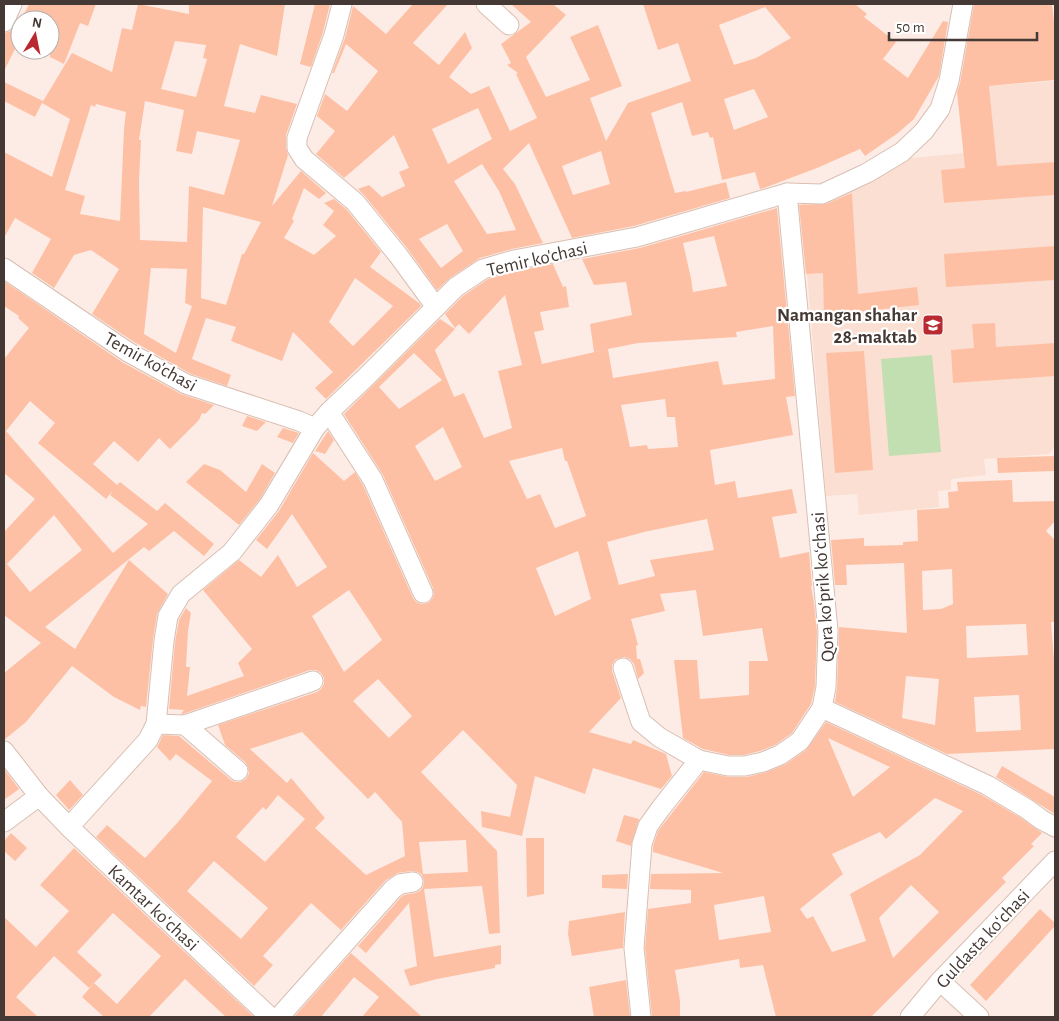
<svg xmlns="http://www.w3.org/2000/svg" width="1059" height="1021" viewBox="0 0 1059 1021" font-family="'Alegreya Sans',sans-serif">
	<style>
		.built { fill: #fbdfd2 }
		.green { fill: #c1dfb0 }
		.building { fill: #fec0a5; fill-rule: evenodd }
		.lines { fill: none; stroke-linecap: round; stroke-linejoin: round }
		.minor-casing { stroke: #d9bfb3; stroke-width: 21 }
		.minor { stroke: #fff; stroke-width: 19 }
		.labels { text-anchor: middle; stroke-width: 4.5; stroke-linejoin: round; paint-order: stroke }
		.street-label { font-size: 19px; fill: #443934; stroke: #fff }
		.poi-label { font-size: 19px; font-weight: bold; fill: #443934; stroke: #fff; text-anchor: end }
	</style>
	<rect width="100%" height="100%" fill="#fdece5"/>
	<path class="built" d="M1055,81v365l-6,8 -65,5 2,16 -35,4v11l-13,1 1,16 -80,8 -2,-21 -31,2 -25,-293 23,-4 78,-40 93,-9 -6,-64z"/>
	<path class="green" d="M932,355l9,97 -52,4 -8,-97z"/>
	<g class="building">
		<path d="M29,4h67l-8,22 -8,-3 -16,41 -14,-7v-37h-29z"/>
		<path d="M138,4l51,10v-10h96l-8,52 -37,-12 -16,62 31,7 6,-18 36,9 -11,31v13l2,7 -16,51 29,-35 25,22 -7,6 -15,-11 -12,31 2,2 -10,17 30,17 22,-19 -13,-11 11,-14 -10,-8 10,-4 13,11 34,42 -11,15 49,36 2,3 -95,93 -11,-11 18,-16 -40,-40 -11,29 -51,-20 5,-14 -30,-9 -14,41 39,16 -4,11 -36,-12 -57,-32 -42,-28 27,-45 -28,-19 -17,5 -20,33 -22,-15 19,-34 -36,-21 -11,20v-86l48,25 18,-58 -28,-16 30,-50 40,19 10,-44 10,2zM175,41l31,4 -3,13 4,1 -11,38 -35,-8zM145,101l39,9 -8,41 16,3 5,-23 43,9 -16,55 -35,-9 -2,56 -47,-2 -1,-59 2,-41h-2zM96,104l30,8 -2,17 -4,92 -40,-7 5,-18 -20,-6 26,-85 4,2zM203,207l58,15 -17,32h-2l-16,51 -25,-7zM151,268l36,1 -2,34 7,3 -16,47 -32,-19zM355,278l38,28 -40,40 -24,-24z"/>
		<path d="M315,4h15l-7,28 -12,35 -11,-3z"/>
		<path d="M413,4h35l-35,39 26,22 26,-33 7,16 -23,29 22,17 18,-8 21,45 27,-13 -21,-44 2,-1 -11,-8 4,-2 -10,-19 30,-22 -20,-18h42l13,11 -40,42 20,40 44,-17 -20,-43 28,-12 24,61 -32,12 16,43 22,-38 63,-22 -13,-38 -20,7 -15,-46h212l12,10 -3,3 32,25 -13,17 25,19 35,-57 5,1 -9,54 -25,43 -16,14 -33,23 -5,-7 -43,19 -53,20 -4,1 -5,-17 -33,8 -9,-43 -3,1 -2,-6 -16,4 -10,-34 -31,11 24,80 11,-2v1l40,-10 4,16 -96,28 -62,12 -43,-95 -26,26 12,15 28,59 -31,6 -32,9 -30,20 -13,12 -30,-42 -43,-53 -6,-6 11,-4 13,12 23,-11 -6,-14 10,-4 -15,-33 -50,43 -28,-24 19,-23 -18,-15 8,-22 22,17 31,-40 -32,-27 -12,29h-2l13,-35 8,-32 33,28zM765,7l26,31 -35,20 -22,7 -15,-40zM754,89l14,28 -34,13 -10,-31zM478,108l14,31 -44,25 -16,-35zM601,151l9,33 -37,11 -11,-29zM482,164l17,27 17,39 -29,4 -33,-53zM447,224l16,27 -22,17 -22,-29z"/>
		<path d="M974,4h78l2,17h1v59l-66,6 8,80 58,-4v33l-111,8 -3,-33 24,-2 -8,-76 3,-9z"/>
		<path d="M15,25l5,2v12l-16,32v-38l7,-2z"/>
		<path d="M4,82l39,19 -8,16 -31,-16z"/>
		<path d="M852,193l6,101 59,-7 2,18 -73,8v5l-22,1 -1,-46 -17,1 -7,-69 27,-1z"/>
		<path d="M777,208l18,188 -9,1 7,38 -83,15 5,35 20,-4 3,17 54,-9 5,24 -25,4 8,41 29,-6 3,34h-1l3,17 3,28 -2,55 -4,18 -19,29 -17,12 -15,6 -16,4h-15l-26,-6 -20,-11 -9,-78h23l3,39 49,-4v-34h19l-6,-33 -59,8 -7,-46 -36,4 5,17 -34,8 7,26 -2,1 1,13h3l4,14 -6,6 -4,-15 -4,-5 -5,-2 -6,1 -4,2 -3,5v6l9,27 -32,34 42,12 2,-4 33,14 6,22 -11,13 -68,-21 -8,26 -50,-18 -13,60 -40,-9 -1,-16 29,6 7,-32 -54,-55 -42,42 76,79 3,82 -11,1 -7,-48 -58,3 10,68 67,-12v19l-6,1v3l-58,11 -27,7 -6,-16 13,-4 -8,-63 -43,50 -8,-7 43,-49 3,-2 11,-2 5,-2 3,-4 1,-6 -2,-6 -4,-3 -7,-1 -13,2 -12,7 -45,50 -30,-27 -48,53 10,9 -19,21 -158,-149 11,-12 38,33 33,-36 34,-41 -36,-27 -6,7 -13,-14 6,-12 16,1 52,44 4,2h6l5,-3 3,-5 -1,-7 -3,-5 -20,-17 -7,-20 99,-33 4,-3 3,-5v-6l-3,-5 -5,-3h-6l-127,44h-2l3,-4 -15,-1 6,-67 4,-22 7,-12 5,5 -3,18 -2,36h4l-3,29 57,-20 -6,-13 14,-14 -49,-59 36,-30 22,17 17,-22 19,32 30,-20 -35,-53 -25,35 -11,-9 23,-29 34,-58 31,28 11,-9 8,13 50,113 3,4 5,2 7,-1 4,-4 2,-4 -1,-7 -50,-113 -39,-61 96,-95 15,10 -20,21 19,47 10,-4 20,45 28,-10 -14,-57 24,-6 -17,-70 -36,39 -10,-10 -4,4 -10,-14 18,-18 25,-17 29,-8 36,-7 10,23 3,-1 3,21 -29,5 4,18 -10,2 8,32 66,-15 -14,3 -4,-28 42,-9 -6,-33 -32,3 -12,-26 58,-11zM714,236l13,50 -34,6 -2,-14 -8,-35zM773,326l2,53 -52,6 -5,-24 -105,17 -5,-29 30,-6 99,-6 -1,-5zM414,353l28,27 -43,29 -20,-22zM665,399l2,18h8l3,30 -30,2 -1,-4 -17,2 -9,-42zM443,427l19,40 -27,14 -20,-35zM562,448l3,13h2l19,55 -31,12 -15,-34 -13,5 -18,-38zM707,519l7,31 -64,10 5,16 -36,9 -12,-43 37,-10zM578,551l13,48 -36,17 -19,-48zM349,590l33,50 -38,32 -32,-56zM378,679l34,37 -23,22 -36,-37zM302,732l66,67 7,-7 27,30 3,34 -39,19 -51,-47 10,-10 -34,-40 -4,5 -37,-34zM278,795l27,24 -40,43 -29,-25 27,-30 3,3zM466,840l2,32 -45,2 -4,-32zM214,861l54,47 -27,31 -54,-48z"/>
		<path d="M1055,246v34l-109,7 -2,-33z"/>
		<path d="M4,281l118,81 59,32 33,11 -9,9 -3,-1 -3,7 -29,29 -11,-11 -21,24 -24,-21 -21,23 24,21 3,-3 37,29 8,-8 49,41 -10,12 -30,-25 -25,20 -5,-4 -99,80 30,22 54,-89 39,34 -11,20 -4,26 -7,67 -5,-1 -1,4 -26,-13 -42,-31 -46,56 -22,18v-67l37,-30 -37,-28v-83l31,-33 -31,-26v-114l25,-31 -11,-10 1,-2 -15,-10zM30,401l25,22 -17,20 68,56 7,-9 -3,5 38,29 -35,29 -107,-122zM54,515l28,35 -52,42 -23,-28z"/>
		<path d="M995,323l1,24 59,-4v33l-102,7 -2,-33 23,-2 -2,-24z"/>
		<path d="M864,351l9,119 -38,3 -9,-120z"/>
		<path d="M247,416l19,6 -9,9 -15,-5z"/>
		<path d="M283,428l16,5 -6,10 -16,-6z"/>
		<path d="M328,431l6,9 -9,14 -10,-3z"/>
		<path d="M1055,456v15l-57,2 -1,-15z"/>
		<path d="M204,464l16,6 26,22 16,-28 13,9 -15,26 -21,26 -53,-43z"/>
		<path d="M1012,480l1,22 42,-1v20l-9,10 9,9v82h-4l3,37h1v90l-108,5 -112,-52 2,-14 2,-61 68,6 -3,-70 -58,2 1,20h-12l-4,-45 33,-2v8l39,-1v-3l15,-1 -1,-31 32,-2 -1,-16 10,-1 -1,-9zM952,569l1,35 -12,5 -18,1 -1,-39zM1026,624l2,31 -61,3 -1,-32zM906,676l33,3 -4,46 -33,-7zM1019,695l2,35 -45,2 -2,-35z"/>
		<path d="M826,722l156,73 39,23 21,15 -11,11 3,2 -32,32 4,4 -135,135h-95l-13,-52 -23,3 -1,-9 -64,11 5,31v16h-28l-7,-69 3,-39 43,-6v-13l-41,-1 1,-15 72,-1 -70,-21v-6l5,-15 46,-59 24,5h19l20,-5 19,-8 20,-14zM828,738l62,29 -37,30zM935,798l28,13 -43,44 -70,39 16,47 -34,11 -19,-36 -6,3 -7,-10 43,-35 -11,-20 48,-22 6,7zM911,885l28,27 -46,46 -14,-40zM764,896l7,36 -52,8 -5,-35z"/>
		<path d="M1002,766l53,31v17l-59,-37z"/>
		<path d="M4,769l15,20 -15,11z"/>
		<path d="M70,780l13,15 -14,15 -13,-15z"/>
		<path d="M624,815l15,4 -8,27 -15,-5z"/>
		<path d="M11,833l16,15 -12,13 -11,-10v-10z"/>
		<path d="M526,838h18v56l-17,3z"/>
		<path d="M74,848l180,169h-28l-41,-38 -36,38h-45l-22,-20 12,-14 23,21 44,-48 -48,-43 -36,39 25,23 -13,13 -35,-32 -38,41 22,20h-34v-100l32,30 33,-36 -29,-26z"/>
		<path d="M628,874l-1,15 -25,-1v-13z"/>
		<path d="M1040,909l15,14v3l-69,75 -16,-16z"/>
		<path d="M625,912l-2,36 -51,8 -4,-22 1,-13z"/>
		<path d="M351,953l59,53 12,11h-60l17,-20 -25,-20 -33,40h-27z"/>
		<path d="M626,980l4,37h-36l-5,-30z"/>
	</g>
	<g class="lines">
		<g class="minor-casing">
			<g id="minor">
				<path d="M342,4l-8,31 -37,103v10l7,11 51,43 43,53 38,52"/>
				<path d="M486,4l23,21"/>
				<path d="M4,22l8,-18"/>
				<path d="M4,268l124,84 58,32 113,37 16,7 14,-16 37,-35 90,-90 27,-18 31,-9 123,-23 150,-44 35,1 45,-21 35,-21 22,-21 16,-22 9,-28 14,-77"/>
				<path d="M329,412l44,68 50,113"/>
				<path d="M623,668l18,54 18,15 40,23"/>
				<path d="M822,708l165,77 40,24 15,11 13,7"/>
				<path d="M156,724l29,1 128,-44"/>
				<path d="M185,725l53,46"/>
				<path d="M4,751l35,45 30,31 201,190"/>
				<path d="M4,822l35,-26"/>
				<path d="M69,827l79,-87 8,-16 8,-83 4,-25 13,-22 51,-42 37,-47 46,-77"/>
				<path d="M940,981l39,36"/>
				<path d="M279,1017l114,-128 7,-5 13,-2"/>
				<path d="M641,1017l-7,-69 8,-104 6,-18 13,-18 38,-48 29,6h17l18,-4 17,-7 20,-14 22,-33 4,-21 2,-56 -41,-438"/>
				<path d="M910,1017l30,-36 115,-120"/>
			</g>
		</g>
		<use href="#minor" class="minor"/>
	</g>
	<defs>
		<g id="school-square" transform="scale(1.125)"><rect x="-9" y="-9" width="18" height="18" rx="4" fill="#b92930" stroke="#fff"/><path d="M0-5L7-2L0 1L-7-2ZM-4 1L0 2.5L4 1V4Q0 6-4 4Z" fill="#fff"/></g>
	</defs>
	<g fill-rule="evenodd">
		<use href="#school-square" x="933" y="325"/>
	</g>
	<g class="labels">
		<g class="street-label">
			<text transform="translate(537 258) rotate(-13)" y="7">Temir ko'chasi</text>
			<text transform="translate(151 361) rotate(29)" y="7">Temir ko'chasi</text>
			<text transform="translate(822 587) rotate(-94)" y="7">Qora koʻprik koʻchasi</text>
			<text transform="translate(154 907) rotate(43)" y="7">Kamtar koʻchasi</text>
			<text transform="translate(982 938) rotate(-47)" y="7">Guldasta koʻchasi</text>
		</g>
		<g class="poi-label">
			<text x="917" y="321">Namangan shahar<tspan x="917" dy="22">28-maktab</tspan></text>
		</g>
	</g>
	<rect width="1059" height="1021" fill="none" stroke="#443934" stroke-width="10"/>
	<g transform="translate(35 35) rotate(10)"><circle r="24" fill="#ffffff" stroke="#b4b0ae"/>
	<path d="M0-4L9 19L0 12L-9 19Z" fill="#b92930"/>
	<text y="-8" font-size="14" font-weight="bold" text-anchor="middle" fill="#443934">N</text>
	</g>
	<path d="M889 32v8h148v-8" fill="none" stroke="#443934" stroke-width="2.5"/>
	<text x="896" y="32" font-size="15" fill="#443934" stroke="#ffffff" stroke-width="4" paint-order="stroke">50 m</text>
</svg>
